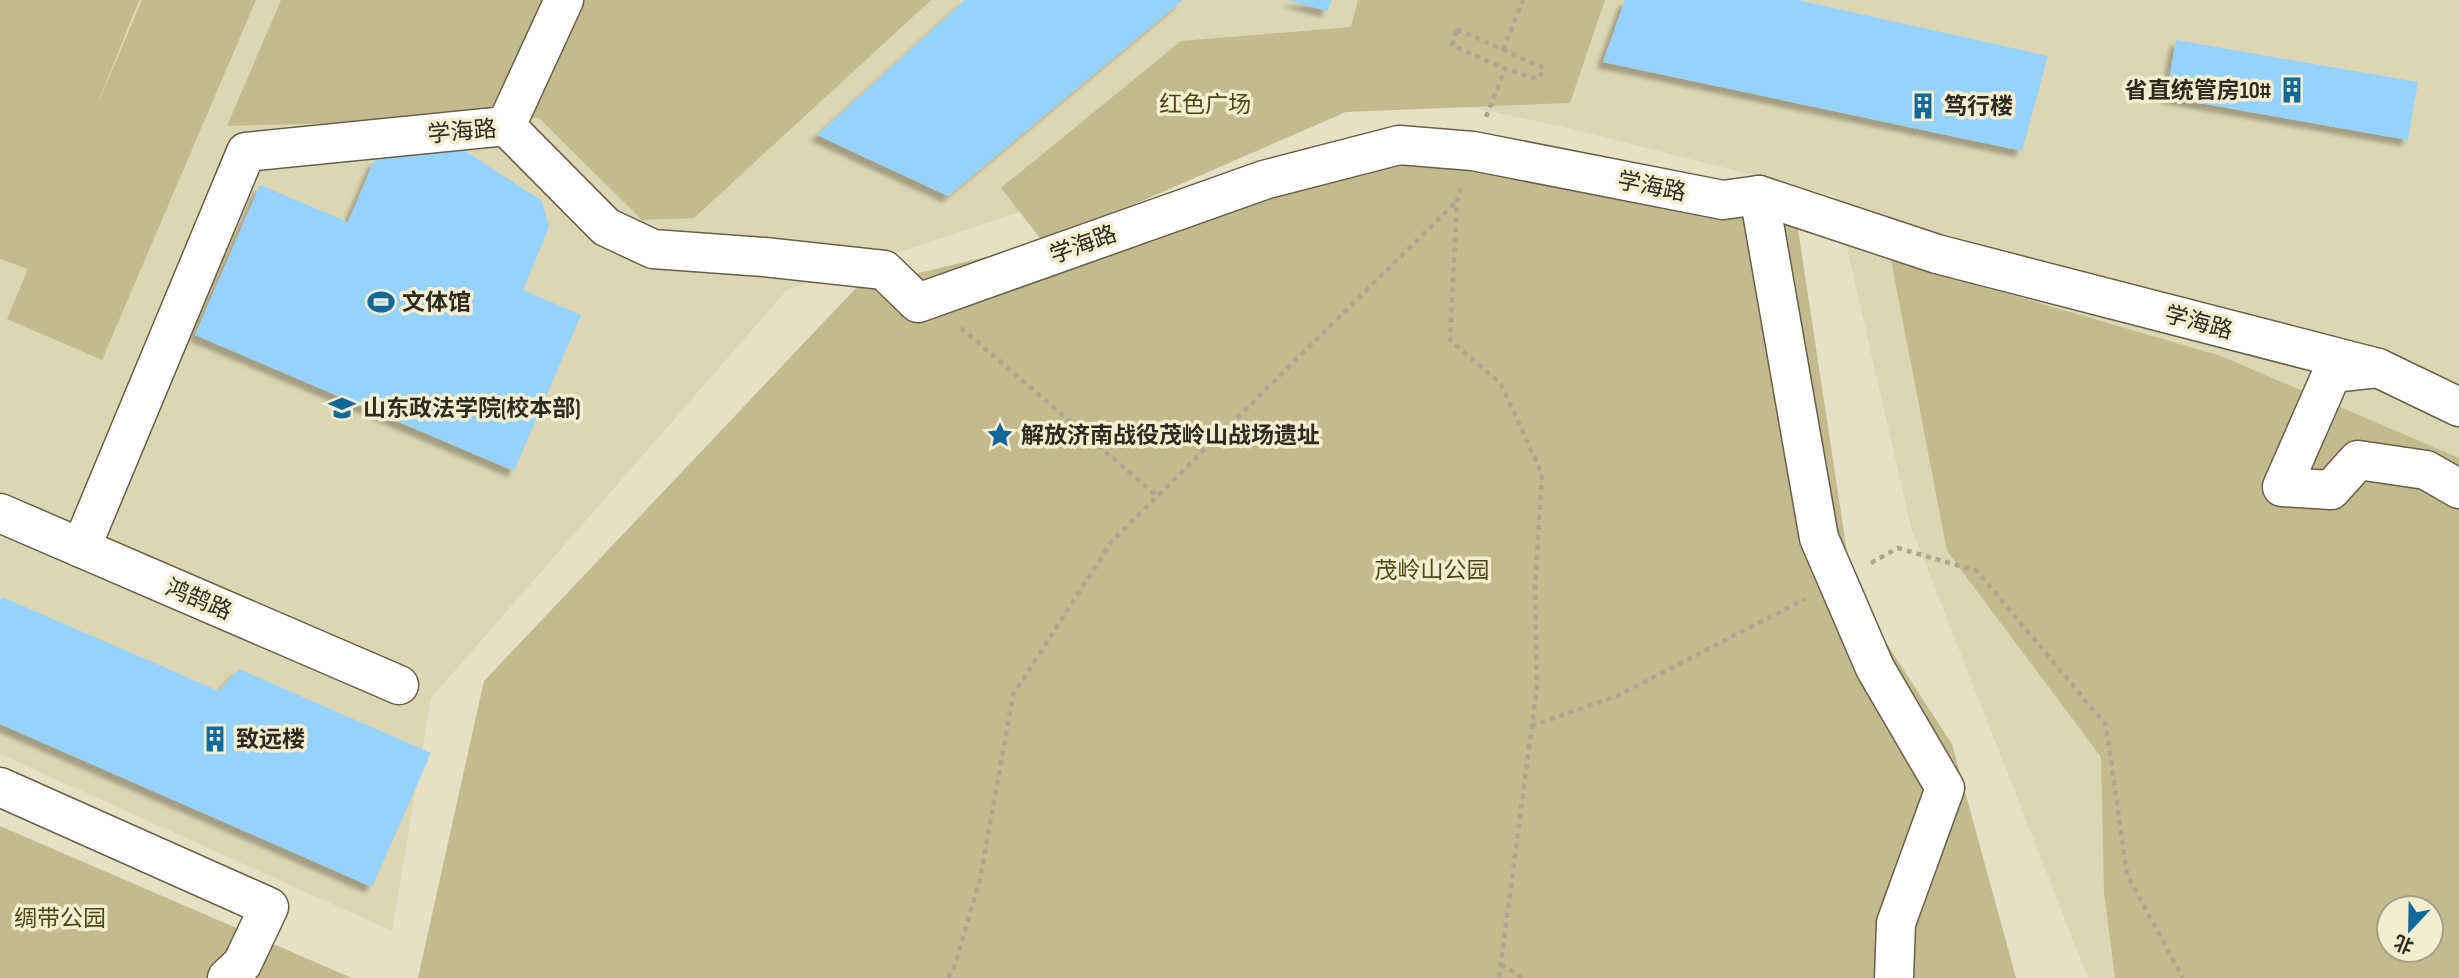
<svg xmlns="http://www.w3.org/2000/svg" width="2459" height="978" viewBox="0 0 2459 978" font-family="'Sofia Sans Condensed','Noto Sans SC',sans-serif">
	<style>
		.built { fill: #ddd6b2; fill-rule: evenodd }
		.green { fill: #c5ba8e; fill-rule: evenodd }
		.building { fill: #95d2fe; filter: url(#shadow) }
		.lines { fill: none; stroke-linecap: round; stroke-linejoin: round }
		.minor-casing { stroke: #666048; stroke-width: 41 }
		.path { stroke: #aca690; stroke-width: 4.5; stroke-dasharray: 5 5; stroke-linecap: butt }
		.minor { stroke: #fff; stroke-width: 38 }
		.labels { text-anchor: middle; stroke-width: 7; stroke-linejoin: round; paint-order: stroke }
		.poi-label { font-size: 23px; font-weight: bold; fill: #2d2a20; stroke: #f4eed1; text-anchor: start }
		.park-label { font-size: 23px; fill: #514511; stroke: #f4eed1 }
		.street-label { font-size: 23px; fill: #2d2a20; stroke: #f4eed1 }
	</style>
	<defs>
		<filter id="shadow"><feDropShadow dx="-6" dy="6" stdDeviation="2" flood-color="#0004"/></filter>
	</defs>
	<rect width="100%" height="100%" fill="#e7e0c4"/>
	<path class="built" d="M0,0h2459v978h-371l-177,-451 -76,-331 -271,-69 -179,-38 -598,201 -356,408 -39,233 -392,-177zM2389,908h42v42h-42z"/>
	<g class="green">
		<path d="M0,0h139l-46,115 49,-115h114l-154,360 -95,-41 21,-50 -28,-10z"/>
		<path d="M281,0h650l-237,218 -52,2 -103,-102 -312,8z"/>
		<path d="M1358,0h247l-35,103 -224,9 -296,129 410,-98 334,60 59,389 99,152 64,234h-1598l66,-297 372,-393 188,-45 -43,-55 180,-147 170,-14z"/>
		<path d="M1891,260l330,96 238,102v520h-344l-11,-86 -3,-135 -154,-206zM2389,908h42v42h-42z"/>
		<path d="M0,826l352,152h-352z"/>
	</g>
	<g class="building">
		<path d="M965,0h218l-235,196 -131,-61z"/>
		<path d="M1288,0h44l-5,11z"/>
		<path d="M1625,0h173l250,56 -26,95 -419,-89z"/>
		<path d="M2176,40l242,42 -10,58 -242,-43z"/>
		<path d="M425,150l40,1 77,50 7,26 -26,63 58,25 -67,156 -319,-136 65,-150 88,37 26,-61z"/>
		<path d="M2,597l217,94 20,-22 192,84 -59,134 -372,-163v-123z"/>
	</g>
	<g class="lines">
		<g class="minor-casing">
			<g id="minor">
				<path d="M506,126l58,-126"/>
				<path d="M1759,195l60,343 56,130 70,120 -49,135 -2,55"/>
				<path d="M2459,407l-81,-39 -46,5 -50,114 49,3 27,-30 68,10 33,19"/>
				<path d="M0,513l399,172"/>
				<path d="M81,548l165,-396 260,-26 100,101 47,22 111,8 120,13 34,33 346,-123 135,-35 74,6 250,49 36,-5 178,59 441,114"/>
				<path d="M0,787l269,120 -27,57 -15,14"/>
			</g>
		</g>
		<g class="path">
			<path d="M1457,29l87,39 -6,11 -33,-10 -53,-24z"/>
			<path d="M1503,50l20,-50"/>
			<path d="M1486,117l19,-48"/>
			<path d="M1461,188l-4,13 -7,139 51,44 41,90 -7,114 2,99 -38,291"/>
			<path d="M961,328l196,168"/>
			<path d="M1871,563l27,-15 79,23 129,154 21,150 56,103"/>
			<path d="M1531,726l86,-30 188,-97"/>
			<path d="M1501,964l21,14"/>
			<path d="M948,978l5,-7 27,-91 33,-185 99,-154 345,-340"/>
		</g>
		<use href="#minor" class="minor"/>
	</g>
	<defs>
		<g id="building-bare" transform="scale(2.1)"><path d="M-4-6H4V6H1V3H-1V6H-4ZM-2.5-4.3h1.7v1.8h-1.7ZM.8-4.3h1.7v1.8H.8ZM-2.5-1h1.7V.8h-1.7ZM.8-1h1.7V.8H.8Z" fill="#106999" stroke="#f4eed1" stroke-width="2.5" paint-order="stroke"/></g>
		<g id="stadium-bare" transform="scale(2.1)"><path d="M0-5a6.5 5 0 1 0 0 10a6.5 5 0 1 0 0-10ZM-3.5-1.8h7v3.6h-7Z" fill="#106999" stroke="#f4eed1" stroke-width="2.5" paint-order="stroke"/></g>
		<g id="university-bare" transform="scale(2.1)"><path d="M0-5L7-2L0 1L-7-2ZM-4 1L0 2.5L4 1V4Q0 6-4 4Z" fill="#106999" stroke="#f4eed1" stroke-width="2.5" paint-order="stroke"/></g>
		<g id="sight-bare" transform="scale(2.1)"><path d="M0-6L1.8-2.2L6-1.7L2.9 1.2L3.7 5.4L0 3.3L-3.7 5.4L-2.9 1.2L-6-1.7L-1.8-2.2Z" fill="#106999" stroke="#f4eed1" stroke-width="2.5" paint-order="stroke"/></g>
	</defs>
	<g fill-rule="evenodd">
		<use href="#building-bare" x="2292" y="90"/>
		<use href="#building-bare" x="1923" y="106"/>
		<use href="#stadium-bare" x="381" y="302"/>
		<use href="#university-bare" x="342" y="408"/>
		<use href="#sight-bare" x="1000" y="435"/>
		<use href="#building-bare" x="215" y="739"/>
	</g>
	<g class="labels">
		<g class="poi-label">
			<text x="2271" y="98" text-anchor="end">省直统管房10#</text>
			<text x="1944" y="114">笃行楼</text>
			<text x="402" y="310">文体馆</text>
			<text x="363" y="416">山东政法学院(校本部)</text>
			<text x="1021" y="443">解放济南战役茂岭山战场遗址</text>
			<text x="236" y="747">致远楼</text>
		</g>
		<g class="park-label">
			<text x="1205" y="112">红色广场</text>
			<text x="1432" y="578">茂岭山公园</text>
			<text x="60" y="926">绸带公园</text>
		</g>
		<g class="street-label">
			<text transform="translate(462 131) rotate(-5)" y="8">学海路</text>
			<text transform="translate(1652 186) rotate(11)" y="8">学海路</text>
			<text transform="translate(1083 244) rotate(-20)" y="8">学海路</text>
			<text transform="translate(2199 322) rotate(15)" y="8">学海路</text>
			<text transform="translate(199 599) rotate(23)" y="8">鸿鹄路</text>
		</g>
	</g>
	<g transform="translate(2410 929) rotate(202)"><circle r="33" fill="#f4eed1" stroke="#a4a08a" stroke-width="2"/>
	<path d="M0-5L12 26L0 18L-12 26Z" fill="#106999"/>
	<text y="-10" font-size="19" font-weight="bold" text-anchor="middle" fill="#2d2a20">北</text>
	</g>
</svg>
